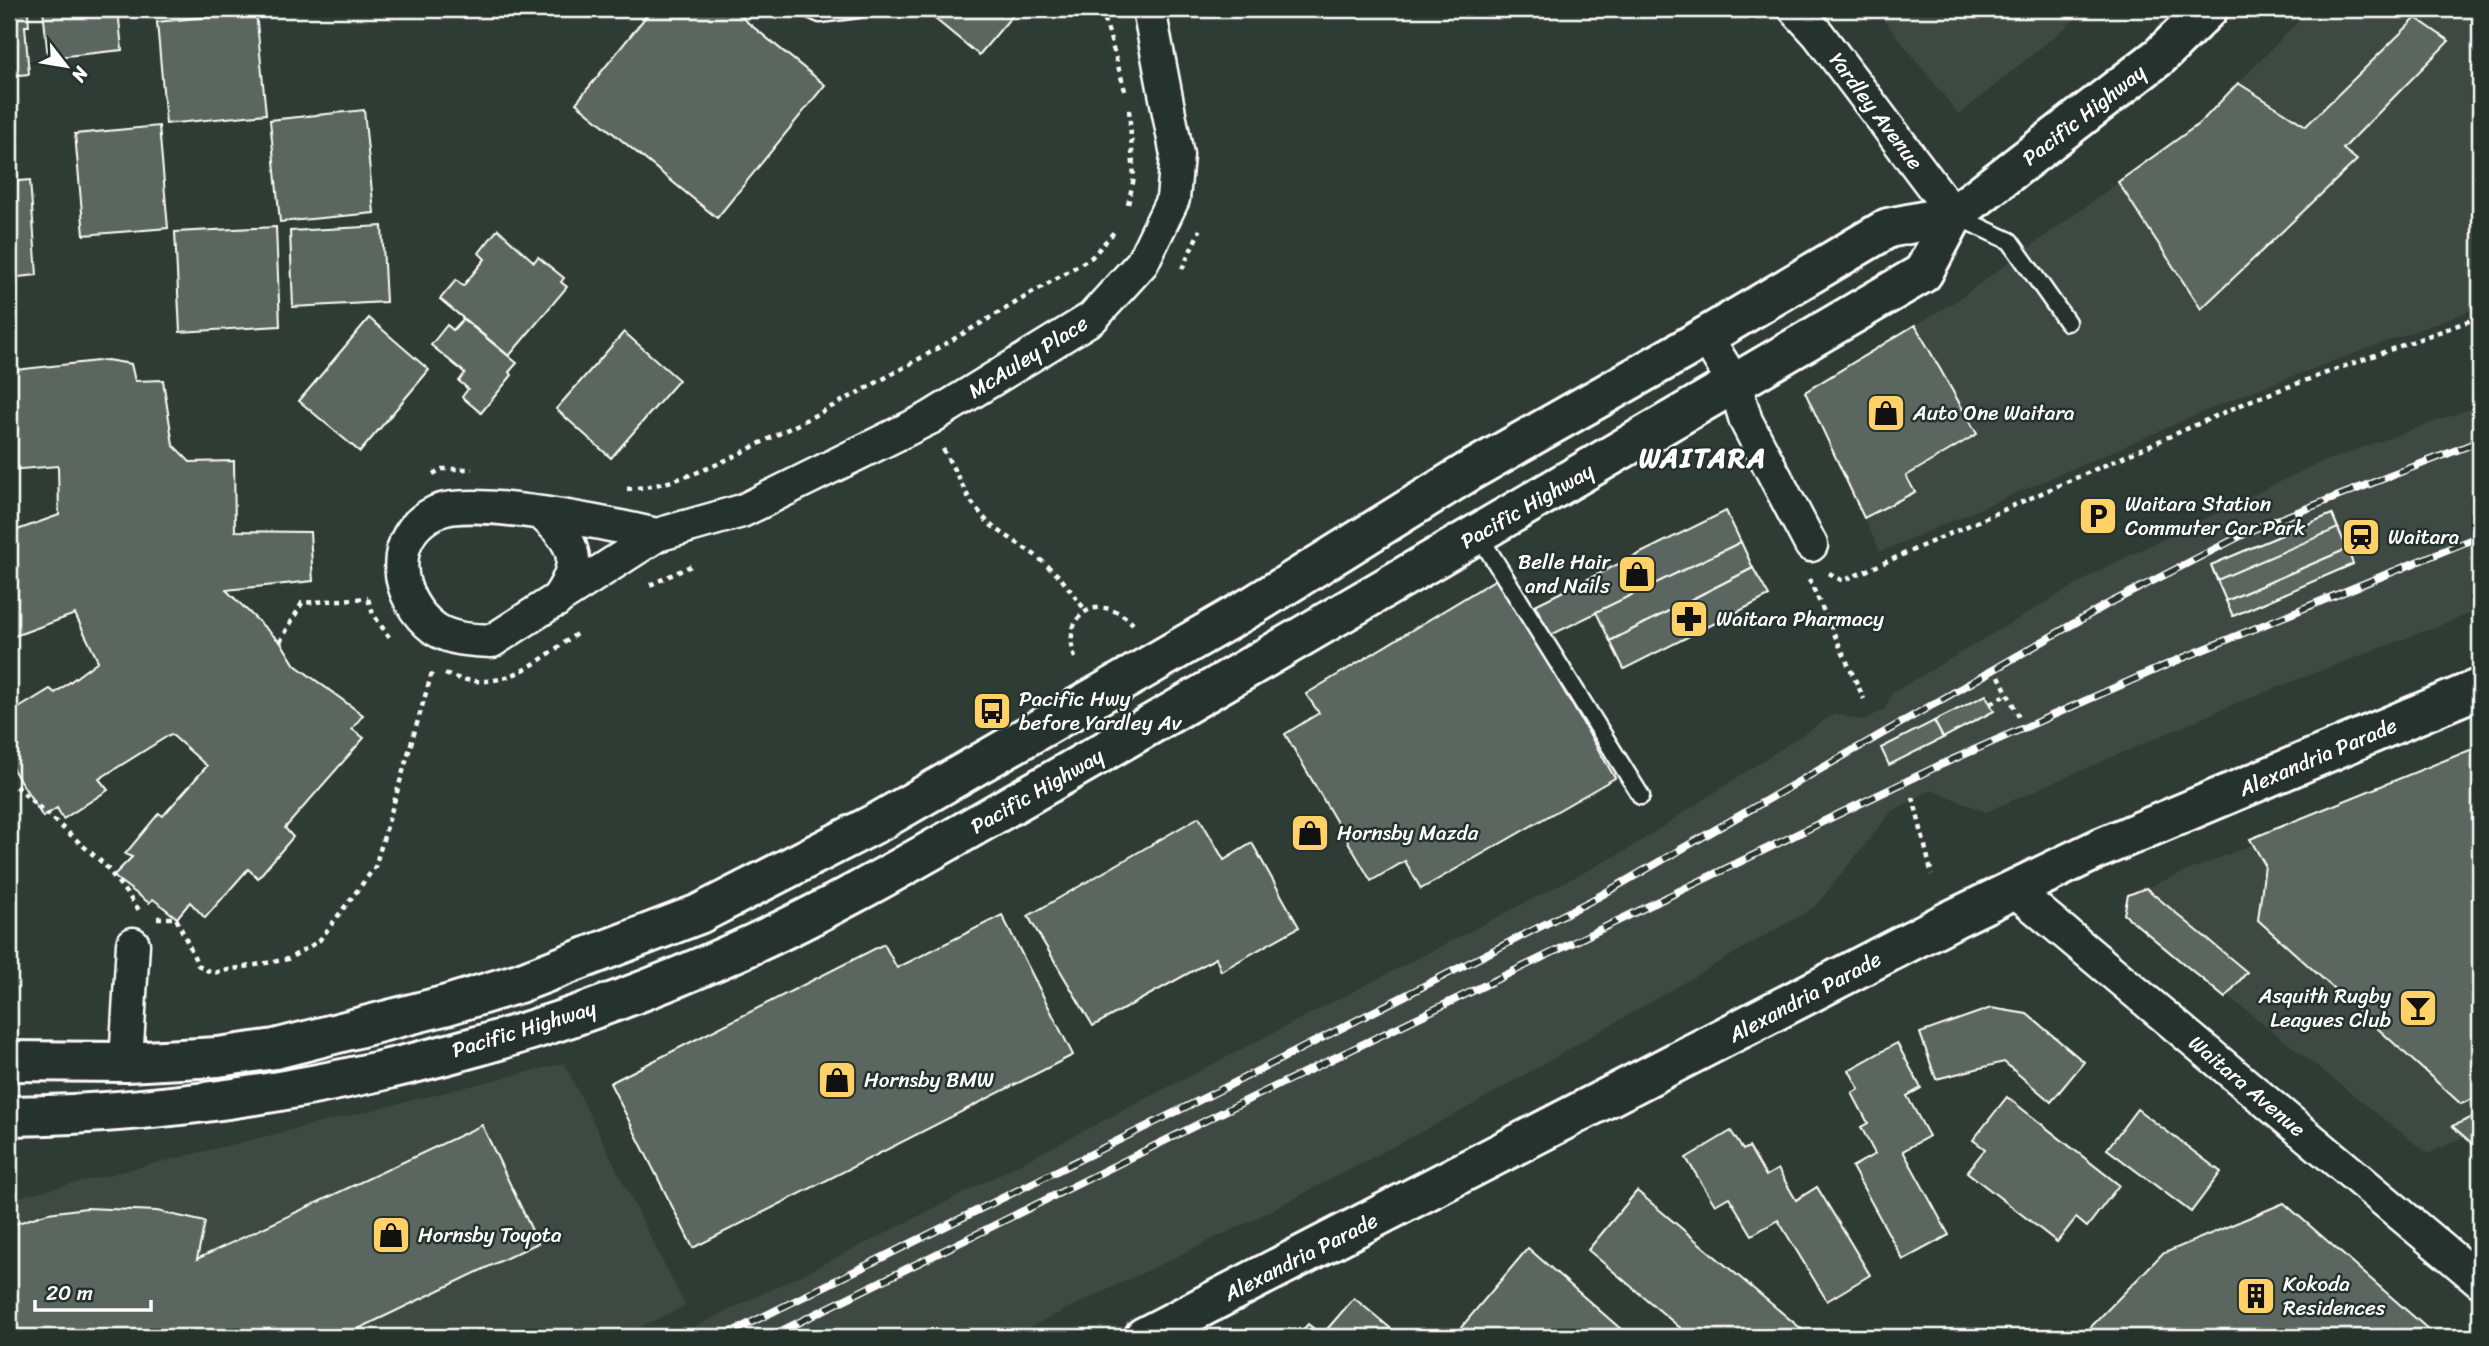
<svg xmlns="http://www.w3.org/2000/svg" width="2489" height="1346" viewBox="0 0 2489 1346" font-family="Sriracha,sans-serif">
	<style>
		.built { fill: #3c4842 }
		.building { fill: #5b6661; stroke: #fff; stroke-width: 2 }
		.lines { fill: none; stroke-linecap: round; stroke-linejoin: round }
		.lane-casing { stroke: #fff; stroke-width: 21 }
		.street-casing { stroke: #fff; stroke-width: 37 }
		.secondary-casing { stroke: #fff; stroke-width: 44 }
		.primary-casing { stroke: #fff; stroke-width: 44 }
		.path { stroke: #fff; stroke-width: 4.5; stroke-dasharray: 5 5; stroke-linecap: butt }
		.lane { stroke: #26332d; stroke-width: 16 }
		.street { stroke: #26332d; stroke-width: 32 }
		.secondary { stroke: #26332d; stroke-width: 38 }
		.primary { stroke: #26332d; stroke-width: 38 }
		.rail-casing { stroke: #fff; stroke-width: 8 }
		.rail { stroke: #26332d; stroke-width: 5; stroke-dasharray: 16; stroke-linecap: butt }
		.labels { text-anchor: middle; stroke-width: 5; stroke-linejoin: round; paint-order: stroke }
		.street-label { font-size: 21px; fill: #fff; stroke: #26332d }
		.poi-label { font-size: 21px; fill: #fff; stroke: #26332d; text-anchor: start }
		.district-label { font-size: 28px; font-weight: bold; letter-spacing: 2px; fill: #fff; stroke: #26332d }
	</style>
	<rect width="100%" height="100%" fill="#2f3b35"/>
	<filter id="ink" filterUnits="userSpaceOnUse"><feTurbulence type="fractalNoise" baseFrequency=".0143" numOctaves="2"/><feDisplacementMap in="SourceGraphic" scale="14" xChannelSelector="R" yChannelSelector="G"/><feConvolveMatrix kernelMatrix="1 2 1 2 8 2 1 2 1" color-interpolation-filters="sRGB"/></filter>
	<g filter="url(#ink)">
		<g class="built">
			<path d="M1875,9h213l-129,106z"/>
			<path d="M2310,9h170v298l-230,85 -370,160 -75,-160 152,-92 243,-177z"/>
			<path d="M2480,405v205l-241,92 -253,110 -54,-22 -40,21 -77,96 -346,200 -216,113 -244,117h-335l198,-97 753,-389 209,-137 30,6 21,-11 7,-16 212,-125 210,-103z"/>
			<path d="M2480,752v377l-52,25 -304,-240 4,-19z"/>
			<path d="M564,1063l121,243 -65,31h-611v-142l13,1z"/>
		</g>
		<g class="building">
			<path d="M9,9l19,3 1,14h-4l4,48 -20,2z"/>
			<path d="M43,9h75l4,41 -74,8z"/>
			<path d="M652,9h79l94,76 -108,133 -141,-115z"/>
			<path d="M923,9h95l-39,46z"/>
			<path d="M256,12l10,102 -100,10 -9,-102z"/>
			<path d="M2416,18l33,23 -106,108 14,11 -156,149 -83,-127 82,-59 38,-40 68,43z"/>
			<path d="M364,110l10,103 -94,9 -10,-102z"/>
			<path d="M159,126l9,102 -84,7 -9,-101z"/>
			<path d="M30,180l7,95 -28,3v-96z"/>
			<path d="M382,226l4,76 -93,5 -3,-76z"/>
			<path d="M276,227l4,99 -100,6 -5,-100z"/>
			<path d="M498,229l36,33 4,-5 26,21 -3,4 6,5 -58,69 -69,-57 16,-19 7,6 22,-27 -6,-6z"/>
			<path d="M369,318l60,52 -69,82 -61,-51z"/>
			<path d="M463,319l54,44 -8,9 3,3 -31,38 -19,-16 6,-8 -9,-8 6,-8 -34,-28 16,-20 6,5z"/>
			<path d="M1915,325l62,109 -71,42 9,16 -51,26 -59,-126z"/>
			<path d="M624,332l55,48 -68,78 -55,-49z"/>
			<path d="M11,357l4,13 92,-10 24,4 4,17 28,-1 10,65 17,17 44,-1 1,70 75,1 3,49 -87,9 56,54 13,21 68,50 -11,14 12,9 -79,90 8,9 -35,41 -10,-9 -43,49 -15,-16 -13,16 -24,-19 -4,4 -36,-27 19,-19 -7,-3 34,-41 4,3 44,-50 -36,-32 -72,45 9,11 -45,29 -6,-11 -14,9 -34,-54v-42l3,-2 -3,-5 41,-25 5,4 43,-32 -23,-47 -66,24v-105l50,-18 -1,-49 -49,4z"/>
			<path d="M1726,511l15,31 -190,93 -16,-30z"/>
			<path d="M2332,514l6,14 -121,52 -6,-15z"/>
			<path d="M2332,514l21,50 -120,52 -22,-51z"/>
			<path d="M2338,528l9,21 -121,52 -9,-21z"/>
			<path d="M1741,542l12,26 -143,73 -14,-29z"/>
			<path d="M2347,549l6,15 -120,52 -7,-15z"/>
			<path d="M1753,568l16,28 -145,73 -14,-28z"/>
			<path d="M1498,578l117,200 -194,111 -16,-28 -34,20 -86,-147 34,-21 -13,-19z"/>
			<path d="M1986,695l8,16 -51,27 -9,-17z"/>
			<path d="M1934,721l9,17 -54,27 -8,-17z"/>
			<path d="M2480,746v350l-19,8 -203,-184 7,-55 -15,-26z"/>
			<path d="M1199,817l25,43 28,-17 47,84 -78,44 -5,-13 -123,68 -65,-110z"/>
			<path d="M2146,888l101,84 -22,26 -101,-84 4,-19z"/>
			<path d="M1002,915l71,140 -380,193 -83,-165 274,-139 13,24z"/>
			<path d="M1991,1008l36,6 57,48 -33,40 -47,-40 -68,17 -16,-46z"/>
			<path d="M1897,1043l24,45 -14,8 22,40 -26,15 46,84 -46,25 -51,-93 23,-13 -14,-27 7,-4 -16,-30 7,-4 -10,-19z"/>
			<path d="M2007,1097l112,88 -32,42 -11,-9 -19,24 -90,-70 18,-23 -12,-9z"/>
			<path d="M2137,1109l84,63 -30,40 -84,-63z"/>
			<path d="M2480,1114v36l-28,-24z"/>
			<path d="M482,1125l56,118 -180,86 4,8h-353v-111l39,-13 38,-5 71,3 48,11 -8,37z"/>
			<path d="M1731,1131l12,19 6,-3 17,29 12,-7 18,31 21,-13 53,88 -43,26 -49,-81 -26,15 -23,-38 -14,8 -29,-47z"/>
			<path d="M1637,1191l174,146h-120l-103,-87z"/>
			<path d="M2284,1203l153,134h-356l81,-83z"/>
			<path d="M1528,1248l102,89h-177z"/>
			<path d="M1354,1298l47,39h-105l12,-13 14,11z"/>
		</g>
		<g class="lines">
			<g class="lane-casing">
				<g id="lane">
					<path d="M809,9l11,5 38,-5"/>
					<path d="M1956,216l54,25 57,81"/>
					<path d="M1478,534l163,262"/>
				</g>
			</g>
			<g class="street-casing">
				<g id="street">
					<path d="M1795,9l23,25 136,181"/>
					<path d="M1706,337l29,47 11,37 65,124"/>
					<path d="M543,515c34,29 40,48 13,86"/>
					<path d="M657,535c-43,-10 -184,-40 -221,-23 -50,23 -42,87 -1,117 17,11 37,11 57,12l165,-106 85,-24 188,-93 162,-100 50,-55 31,-64 4,-44 -28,-146"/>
					<path d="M2014,890l466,391"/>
					<path d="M126,1062l7,-118"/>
				</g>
			</g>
			<g class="secondary-casing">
				<path id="secondary" d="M1144,1337l809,-418 147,-71 380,-160"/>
			</g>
			<g class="primary-casing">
				<g id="primary">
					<path d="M9,1061l117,1 92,-5 57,-8 172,-44 72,-22 180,-69 181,-93 224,-129 150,-87 214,-133 215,-122 205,-122 66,-13"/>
					<path d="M9,1116c245,-3 499,-62 722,-162 84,-37 165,-83 245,-129 105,-60 209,-120 313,-181 212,-124 424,-246 634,-371l31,-58 206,-159 48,-47"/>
				</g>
			</g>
			<g class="path">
				<path d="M1102,9l24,85"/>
				<path d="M1128,204l6,-26 -5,-69"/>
				<path d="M1182,269l18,-39"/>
				<path d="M943,449l27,51 19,24 46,31 25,22 26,34"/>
				<path d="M433,474l9,-5h30"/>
				<path d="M627,489c59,-4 111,-35 163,-61 104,-52 202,-111 302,-171l23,-26"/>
				<path d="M1829,573l14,8 409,-181 228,-83"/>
				<path d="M1809,579l55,120"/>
				<path d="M650,585l43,-20"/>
				<path d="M368,599l5,15 16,23"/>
				<path d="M280,642l22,-39 66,-5"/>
				<path d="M1075,658c-15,-45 25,-68 58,-34"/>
				<path d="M445,674c58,22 90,-11 134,-42"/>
				<path d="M1999,676l21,43"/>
				<path d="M1991,703l17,-9"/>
				<path d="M9,791l5,-6 91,80 34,45"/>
				<path d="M1913,797l19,78"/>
				<path d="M157,918h19l22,47 14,8 76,-14 31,-18 56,-74 58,-198"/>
			</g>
			<use href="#lane" class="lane"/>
			<use href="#street" class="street"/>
			<use href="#secondary" class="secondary"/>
			<use href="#primary" class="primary"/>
			<g class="rail-casing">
				<g id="rail">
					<path d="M722,1337l506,-251 370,-189 508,-292 148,-76 226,-88"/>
					<path d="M769,1337l468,-232 701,-339 235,-104 307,-126"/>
				</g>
			</g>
			<use href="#rail" class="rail"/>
		</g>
	</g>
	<defs>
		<g id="shop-square" transform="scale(2.0125)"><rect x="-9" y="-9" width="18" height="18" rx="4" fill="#ffd166" stroke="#26332d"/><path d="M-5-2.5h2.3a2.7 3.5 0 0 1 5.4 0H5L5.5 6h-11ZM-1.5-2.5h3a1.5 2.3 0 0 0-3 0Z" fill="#111"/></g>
		<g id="parking-square" transform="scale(2.0125)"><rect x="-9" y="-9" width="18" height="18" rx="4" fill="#ffd166" stroke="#26332d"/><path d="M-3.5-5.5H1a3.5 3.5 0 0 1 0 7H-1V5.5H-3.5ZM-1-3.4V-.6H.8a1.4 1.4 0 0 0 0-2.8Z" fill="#111"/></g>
		<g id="station-square" transform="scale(2.0125)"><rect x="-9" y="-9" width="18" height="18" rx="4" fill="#ffd166" stroke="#26332d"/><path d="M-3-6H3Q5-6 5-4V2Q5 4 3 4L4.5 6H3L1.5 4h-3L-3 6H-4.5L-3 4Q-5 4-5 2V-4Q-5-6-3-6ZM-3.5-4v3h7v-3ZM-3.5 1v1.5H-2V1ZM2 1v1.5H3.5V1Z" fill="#111"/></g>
		<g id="pharmacy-square" transform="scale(2.0125)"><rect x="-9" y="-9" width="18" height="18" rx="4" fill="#ffd166" stroke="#26332d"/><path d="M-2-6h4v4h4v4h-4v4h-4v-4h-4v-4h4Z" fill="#111"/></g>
		<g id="bus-square" transform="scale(2.0125)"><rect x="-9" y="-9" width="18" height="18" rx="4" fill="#ffd166" stroke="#26332d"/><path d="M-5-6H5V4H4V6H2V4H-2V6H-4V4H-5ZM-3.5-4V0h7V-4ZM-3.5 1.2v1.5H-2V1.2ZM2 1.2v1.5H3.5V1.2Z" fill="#111"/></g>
		<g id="bar-square" transform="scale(2.0125)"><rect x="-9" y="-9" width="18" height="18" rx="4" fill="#ffd166" stroke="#26332d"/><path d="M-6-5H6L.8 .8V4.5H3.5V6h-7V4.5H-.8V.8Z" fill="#111"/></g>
		<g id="building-square" transform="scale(2.0125)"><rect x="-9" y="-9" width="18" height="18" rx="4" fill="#ffd166" stroke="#26332d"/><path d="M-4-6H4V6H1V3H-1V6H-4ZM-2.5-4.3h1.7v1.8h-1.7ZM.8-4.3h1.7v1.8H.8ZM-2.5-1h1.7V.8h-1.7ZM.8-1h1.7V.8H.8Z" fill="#111"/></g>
	</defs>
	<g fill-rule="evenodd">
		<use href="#shop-square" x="1886" y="413"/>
		<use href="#parking-square" x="2098" y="516"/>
		<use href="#station-square" x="2361" y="537"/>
		<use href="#shop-square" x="1637" y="574"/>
		<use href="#pharmacy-square" x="1689" y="619"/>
		<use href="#bus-square" x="992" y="711"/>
		<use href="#shop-square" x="1310" y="833"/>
		<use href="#bar-square" x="2418" y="1008"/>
		<use href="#shop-square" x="837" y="1080"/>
		<use href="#shop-square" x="391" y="1235"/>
		<use href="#building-square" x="2256" y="1296"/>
	</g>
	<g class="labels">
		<g class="street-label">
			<text transform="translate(1876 111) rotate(53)" y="7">Yardley Avenue</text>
			<text transform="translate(2084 115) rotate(-38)" y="7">Pacific Highway</text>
			<text transform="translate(1028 357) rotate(-32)" y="7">McAuley Place</text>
			<text transform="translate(1527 506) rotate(-30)" y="7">Pacific Highway</text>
			<text transform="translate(2318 757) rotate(-23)" y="7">Alexandria Parade</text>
			<text transform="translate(1037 791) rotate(-30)" y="7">Pacific Highway</text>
			<text transform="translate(1805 997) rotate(-28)" y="7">Alexandria Parade</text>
			<text transform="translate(524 1029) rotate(-17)" y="7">Pacific Highway</text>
			<text transform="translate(2247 1086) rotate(40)" y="7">Waitara Avenue</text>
			<text transform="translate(1301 1257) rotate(-27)" y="7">Alexandria Parade</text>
		</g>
		<g class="poi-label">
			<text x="1913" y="420">Auto One Waitara</text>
			<text x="2125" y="511">Waitara Station<tspan x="2125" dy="24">Commuter Car Park</tspan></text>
			<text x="2388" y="544">Waitara</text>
			<text x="1610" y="569" text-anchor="end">Belle Hair<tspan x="1610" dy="24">and Nails</tspan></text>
			<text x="1716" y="626">Waitara Pharmacy</text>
			<text x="1019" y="706">Pacific Hwy<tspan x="1019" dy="24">before Yardley Av</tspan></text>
			<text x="1337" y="840">Hornsby Mazda</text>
			<text x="2391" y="1003" text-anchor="end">Asquith Rugby<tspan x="2391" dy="24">Leagues Club</tspan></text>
			<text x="864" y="1087">Hornsby BMW</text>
			<text x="418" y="1242">Hornsby Toyota</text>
			<text x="2283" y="1291">Kokoda<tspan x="2283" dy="24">Residences</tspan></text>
		</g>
		<g class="district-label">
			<text x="1703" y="467">WAITARA</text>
		</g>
	</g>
	<rect width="2489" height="1346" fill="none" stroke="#26332d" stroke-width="35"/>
	<rect x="18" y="18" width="2454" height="1311" fill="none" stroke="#fff" stroke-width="2.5" filter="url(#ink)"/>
	<g transform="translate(66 66) rotate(121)" stroke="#26332d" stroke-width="5" paint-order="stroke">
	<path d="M0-5L12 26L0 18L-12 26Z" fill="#ffffff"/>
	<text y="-10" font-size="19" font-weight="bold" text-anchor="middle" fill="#ffffff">N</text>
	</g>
	<path d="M35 1300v10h116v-10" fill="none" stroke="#ffffff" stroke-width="3.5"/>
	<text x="46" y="1300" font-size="21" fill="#ffffff" stroke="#26332d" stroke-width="5" paint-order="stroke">20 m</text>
</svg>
